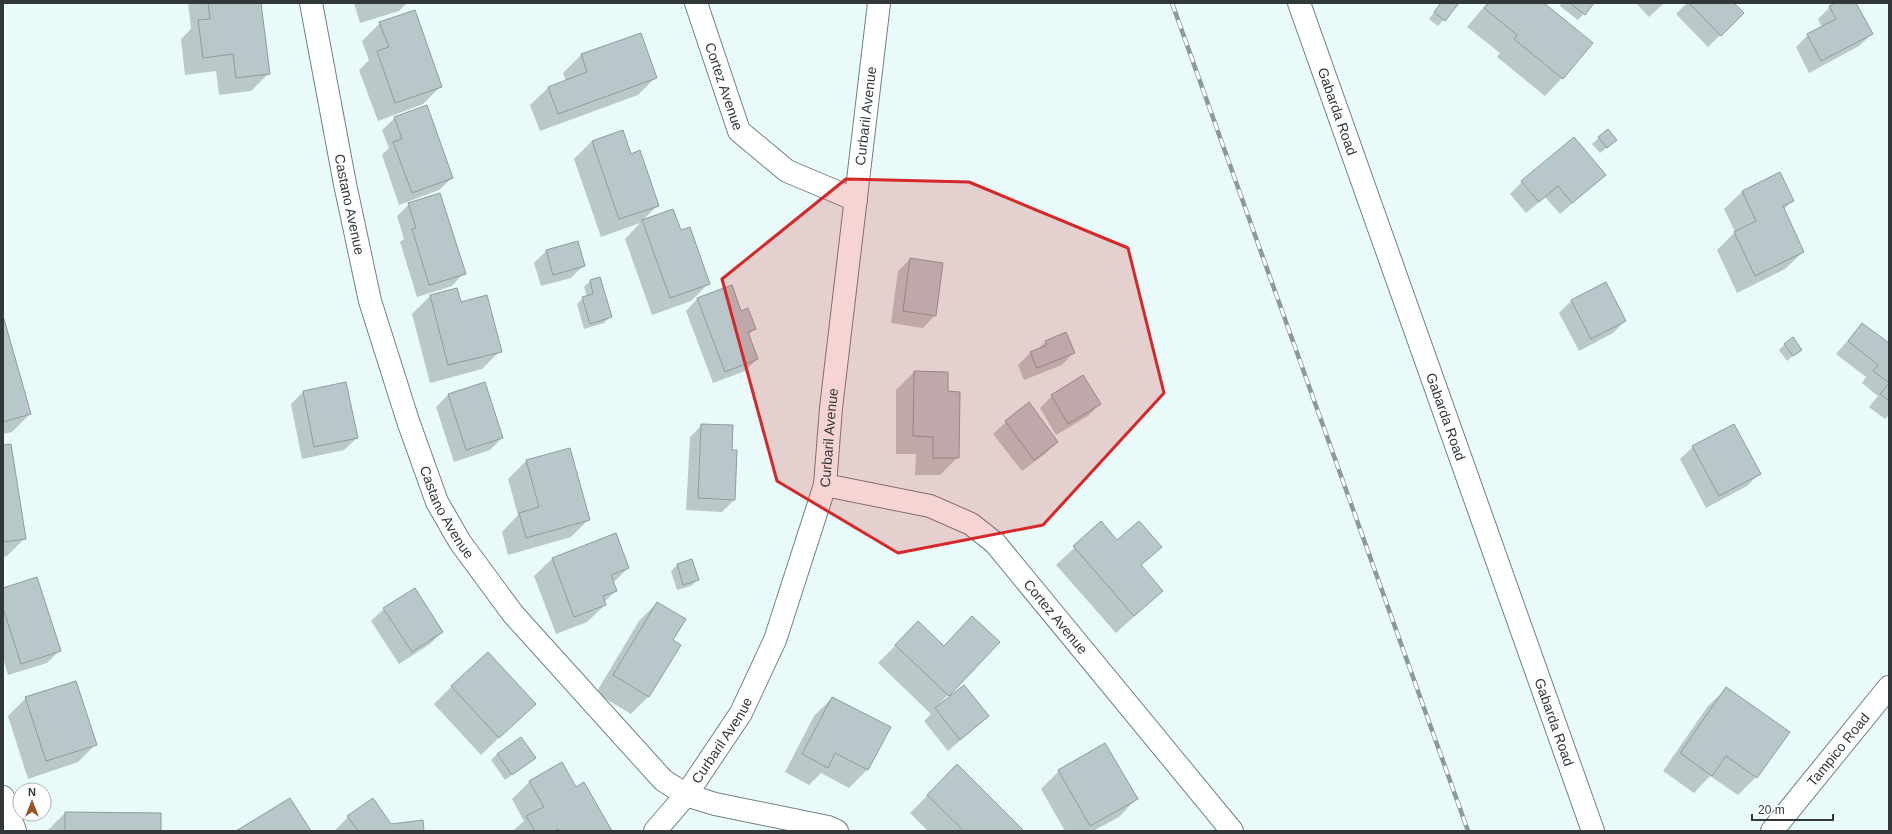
<svg xmlns="http://www.w3.org/2000/svg" width="1892" height="834" viewBox="0 0 1892 834" font-family="Arial,sans-serif">
	<style>
		.shadow { fill: #0003 }
		.building { fill: #b8c8ca; stroke: #8d9c9d }
		.lines { fill: none; stroke-linecap: round; stroke-linejoin: round }
		.minor-casing { stroke: #728082; stroke-width: 24 }
		.tertiary-casing { stroke: #728082; stroke-width: 24 }
		.minor { stroke: #fff; stroke-width: 22 }
		.tertiary { stroke: #fff; stroke-width: 22 }
		.rail-casing { stroke: #8c9899; stroke-width: 4.5 }
		.rail { stroke: #fff; stroke-width: 3; stroke-dasharray: 9; stroke-linecap: butt }
		.marked { fill: #d62828; fill-opacity: 0.2; stroke: #d62828; stroke-width: 3; stroke-linejoin: round }
		.labels { text-anchor: middle; stroke-width: 3; stroke-linejoin: round; paint-order: stroke }
		.street-label { font-size: 14px; fill: #323839; stroke: #fff }
	</style>
	<rect width="100%" height="100%" fill="#e9fafb"/>
	<g class="shadow">
		<path d="M188,3h72l9,70 -18,18 -32,4 -3,-24 -31,4 -4,-36 10,-10z"/>
		<path d="M354,3h53l-8,8 -39,12z"/>
		<path d="M1441,3h16l-19,23 -9,-7z"/>
		<path d="M1487,3h56l19,75 -17,18 -48,-39 3,-4 -33,-26z"/>
		<path d="M1561,3h32l-15,17 -18,-14z"/>
		<path d="M1636,3h28l-15,14z"/>
		<path d="M1687,3h46l10,10 -35,34 -32,-33z"/>
		<path d="M1837,3h18l17,31 -13,12 -50,27 -13,-26 12,-12 14,-8 -4,-8 12,-12z"/>
		<path d="M380,23l61,63 -18,18 -45,17 -19,-51 10,-10 -7,-19z"/>
		<path d="M640,34l16,43 -18,18 -98,36 -10,-26 18,-17 18,-7 -3,-8 18,-18z"/>
		<path d="M395,118l57,60 -13,12 -40,15 -17,-50 7,-7 -7,-18z"/>
		<path d="M1608,130l2,15 -10,8 -8,-9z"/>
		<path d="M592,141l38,14 28,50 -16,16 30,-11 8,22 29,51 -18,18 -39,14 -27,-76 15,-16 -39,14 -27,-78z"/>
		<path d="M1779,174l13,27 -9,9 20,42 -18,17 -48,24 -20,-43 18,-18 -11,-23 18,-17z"/>
		<path d="M1605,175l-45,39 -15,-17 -19,16 -16,-19 12,-12z"/>
		<path d="M409,204l55,69 -12,13 -35,11 -17,-55 4,-3 -7,-23z"/>
		<path d="M546,251l38,14 -13,13 -30,8 -7,-23z"/>
		<path d="M910,259l25,56 -12,13 -32,-5 7,-52z"/>
		<path d="M600,279l10,38 -6,6 -20,6 -7,-25 6,-6 4,-1 -3,-10 6,-6z"/>
		<path d="M1605,283l20,38 -12,12 -34,18 -20,-38 12,-12z"/>
		<path d="M456,289l4,14 40,48 -18,18 -52,14 -18,-69 18,-18z"/>
		<path d="M698,298l43,14 14,17 -7,6 9,24 -12,12 -32,12 -27,-72z"/>
		<path d="M3,321l27,93 -18,18 -9,2z"/>
		<path d="M1862,324l27,21v70l-4,4 -16,-12 9,-11 -16,-13 4,-6 -30,-23z"/>
		<path d="M1046,341l28,11 -12,13 -38,15 -6,-15 12,-12 7,-3z"/>
		<path d="M1785,344l16,5 -14,12 -8,-11z"/>
		<path d="M914,372l33,1v19l11,65 -18,18h-25l1,-21h-20v-64z"/>
		<path d="M484,384l18,54 -12,12 -36,12 -18,-55 12,-12z"/>
		<path d="M303,392l54,46 -13,12 -42,9 -11,-55z"/>
		<path d="M1052,396l48,8 -12,12 -32,19 -16,-27z"/>
		<path d="M1006,422l51,20 -12,12 -23,17 -29,-37z"/>
		<path d="M702,425l29,26 3,49 -12,12 -36,-2 4,-73z"/>
		<path d="M1733,425l26,49 -12,12 -41,22 -26,-49 13,-12z"/>
		<path d="M3,446l22,92 -18,18 -4,1z"/>
		<path d="M569,449l20,70 -18,18 -63,18 -6,-23 16,-17 -10,-36 18,-18z"/>
		<path d="M1101,523l16,18 43,6 -20,19 22,25 -46,42 -60,-68z"/>
		<path d="M552,559l76,9 -15,15 3,8 -12,11 1,3 -18,17 -31,12 -22,-58z"/>
		<path d="M692,561l5,19 -6,6 -14,4 -6,-19 6,-6z"/>
		<path d="M3,589l56,62 -12,12 -39,12 -5,-17z"/>
		<path d="M657,603l14,38 -22,55 -18,18 -35,-21 43,-72z"/>
		<path d="M384,609l58,23 -12,12 -31,20 -28,-43z"/>
		<path d="M972,617l-24,78 -10,10 50,11 -40,35 -24,-30 7,-7 -53,-51 22,-22 43,6z"/>
		<path d="M452,686l82,18 -53,51 -47,-51z"/>
		<path d="M1726,689l30,88 -18,18 -28,-19 -16,17 -31,-22 45,-65z"/>
		<path d="M26,698l70,46 -18,18 -50,17 -20,-63z"/>
		<path d="M832,698l57,30 -22,42 -18,18 -28,-15 -12,12 -24,-13 29,-56z"/>
		<path d="M497,754l37,4 -29,22 -14,-20z"/>
		<path d="M957,766l66,65h-95l-18,-18z"/>
		<path d="M1059,771l77,28 -17,18 -26,14h-28l-24,-42z"/>
		<path d="M530,781l46,8 35,42h-98l11,-10 -12,-22z"/>
		<path d="M65,813l95,18h-113z"/>
		<path d="M348,817l42,8 33,6h-86l-1,-2z"/>
	</g>
	<g class="building">
		<path d="M208,3h53l9,71 -34,4 -3,-24 -30,4 -5,-38 12,-1z"/>
		<path d="M1441,3h18l-14,18 -11,-9z"/>
		<path d="M1489,3h55l49,40 -30,36 -49,-40 3,-4 -33,-27z"/>
		<path d="M1570,3h24l-9,12z"/>
		<path d="M1689,3h45l10,10 -23,23z"/>
		<path d="M1835,3h21l17,31 -52,27 -14,-27 29,-15 -7,-13z"/>
		<path d="M415,10l27,77 -47,16 -18,-52 12,-4 -10,-25z"/>
		<path d="M641,33l16,45 -99,36 -10,-27 39,-15 -6,-18z"/>
		<path d="M427,105l26,73 -41,15 -19,-51 9,-3 -8,-22z"/>
		<path d="M1608,129l9,11 -10,8 -9,-11z"/>
		<path d="M623,130l8,24 9,-4 19,56 -40,13 -27,-78z"/>
		<path d="M1574,137l32,38 -34,28 -14,-17 -19,16 -18,-21z"/>
		<path d="M1780,172l14,29 -11,5 21,46 -49,24 -21,-44 22,-11 -14,-30z"/>
		<path d="M440,193l26,81 -37,11 -17,-56 4,-1 -8,-25z"/>
		<path d="M673,209l8,21 9,-3 20,57 -40,14 -28,-78z"/>
		<path d="M578,241l7,25 -32,9 -7,-25z"/>
		<path d="M910,258l33,5 -7,53 -33,-5z"/>
		<path d="M600,277l12,40 -22,7 -8,-27 11,-3 -3,-14z"/>
		<path d="M1606,282l20,39 -35,18 -20,-39z"/>
		<path d="M732,285l9,26 7,-3 8,21 -8,3 10,27 -33,13 -28,-74z"/>
		<path d="M457,288l4,14 26,-7 15,57 -54,13 -18,-70z"/>
		<path d="M4,319l27,95 -28,8v-102z"/>
		<path d="M1862,323l27,20v58l-9,-7 9,-11 -16,-12 5,-6 -30,-24z"/>
		<path d="M1066,332l9,21 -38,15 -7,-16 17,-7 -2,-4z"/>
		<path d="M1793,337l9,13 -9,6 -9,-12z"/>
		<path d="M914,371l34,1v19l12,1 -1,66h-26v-21l-20,-1z"/>
		<path d="M1083,375l18,29 -33,20 -17,-29z"/>
		<path d="M346,382l12,56 -44,9 -11,-56z"/>
		<path d="M485,382l18,56 -37,12 -18,-56z"/>
		<path d="M1029,402l29,40 -24,18 -29,-39z"/>
		<path d="M701,424l32,1 -1,25h5l-2,50 -37,-2z"/>
		<path d="M1734,424l27,50 -42,22 -27,-50z"/>
		<path d="M11,444l15,95 -23,3v-97z"/>
		<path d="M570,448l20,72 -64,18 -7,-25 20,-6 -13,-47z"/>
		<path d="M1101,521l16,19 22,-19 23,26 -21,18 22,26 -29,25 -61,-70z"/>
		<path d="M616,533l13,35 -18,7 6,16 -14,5 3,9 -32,12 -22,-59z"/>
		<path d="M692,559l7,21 -16,5 -6,-21z"/>
		<path d="M37,577l24,74 -40,13 -18,-56v-20z"/>
		<path d="M415,588l28,44 -31,20 -29,-44z"/>
		<path d="M657,602l29,17 -13,21 8,5 -32,52 -36,-22z"/>
		<path d="M972,616l28,26 -51,54 -54,-51 23,-24 26,25z"/>
		<path d="M488,652l48,52 -37,34 -48,-52z"/>
		<path d="M76,681l21,64 -51,16 -21,-64z"/>
		<path d="M964,685l25,31 -29,24 -25,-32z"/>
		<path d="M1726,687l64,45 -33,46 -31,-22 -14,20 -32,-23z"/>
		<path d="M832,697l59,30 -23,43 -33,-17 -7,15 -26,-14z"/>
		<path d="M521,737l15,21 -24,17 -15,-21z"/>
		<path d="M1105,743l33,56 -48,27 -32,-56z"/>
		<path d="M562,762l14,25 8,-5 28,49h-53l-1,-2 -4,2h-19l-9,-15 18,-9 -15,-26z"/>
		<path d="M957,764l67,67h-60l-37,-36z"/>
		<path d="M290,798l21,33h-75z"/>
		<path d="M373,798l18,26 32,-4 1,11h-66l-11,-15z"/>
		<path d="M65,812l96,1v18h-96z"/>
	</g>
	<g class="lines">
		<g class="minor-casing">
			<g id="minor">
				<path id="s1" d="M311,3l34,181 25,117 38,120 29,81 23,40 53,72 150,166 23,15 29,9 113,23 9,4"/>
				<path id="s2" d="M696,3l43,128 48,40 69,29"/>
				<path id="s3" d="M1299,3l294,828"/>
				<path id="s4" d="M825,485l105,21 41,18 24,19 237,288"/>
				<path d="M3,797l12,34"/>
				<path id="s5" d="M1772,831l117,-144"/>
			</g>
		</g>
		<g class="tertiary-casing">
			<g id="tertiary">
				<path id="s6" d="M655,831l31,-36 55,-82 34,-73 50,-155 6,-77 48,-405"/>
			</g>
		</g>
		<use href="#minor" class="minor"/>
		<use href="#tertiary" class="tertiary"/>
		<g class="rail-casing">
			<path id="rail" d="M1172,3l296,828"/>
		</g>
		<use href="#rail" class="rail"/>
	</g>
	<path class="marked" d="M846,179l123,3 159,66 36,145 -121,132 -145,28 -121,-72 -55,-202z"/>
	<g class="labels">
		<g class="street-label">
			<text dy="5" stroke="none"><textPath href="#s2" startOffset="88">Cortez Avenue</textPath></text>
			<text dy="5" stroke="none"><textPath href="#s3" startOffset="115">Gabarda Road</textPath></text>
			<text dy="5" stroke="none"><textPath href="#s6" startOffset="761">Curbaril Avenue</textPath></text>
			<text dy="5" stroke="none"><textPath href="#s1" startOffset="205">Castano Avenue</textPath></text>
			<text dy="5" stroke="none"><textPath href="#s3" startOffset="439">Gabarda Road</textPath></text>
			<text dy="5" stroke="none"><textPath href="#s6" startOffset="437">Curbaril Avenue</textPath></text>
			<text dy="5" stroke="none"><textPath href="#s1" startOffset="529">Castano Avenue</textPath></text>
			<text dy="5" stroke="none"><textPath href="#s4" startOffset="278">Cortez Avenue</textPath></text>
			<text dy="5" stroke="none"><textPath href="#s3" startOffset="763">Gabarda Road</textPath></text>
			<text dy="5" stroke="none"><textPath href="#s6" startOffset="113">Curbaril Avenue</textPath></text>
			<text dy="5" stroke="none"><textPath href="#s5" startOffset="105">Tampico Road</textPath></text>
		</g>
	</g>
	<rect width="1892" height="834" fill="none" stroke="#323839" stroke-width="8"/>
	<g transform="translate(32 802)"><circle r="19" fill="#ffffff" stroke="#adafb0"/>
	<path d="M0-3L7 15L0 10L-7 15Z" fill="#965323"/>
	<text y="-6" font-size="11" font-weight="bold" text-anchor="middle" fill="#323839">N</text>
	</g>
	<path d="M1752 814v6h81v-6" fill="none" stroke="#323839" stroke-width="2"/>
	<text x="1758" y="814" font-size="12" fill="#323839" stroke="#ffffff" stroke-width="3" paint-order="stroke">20 m</text>
</svg>
